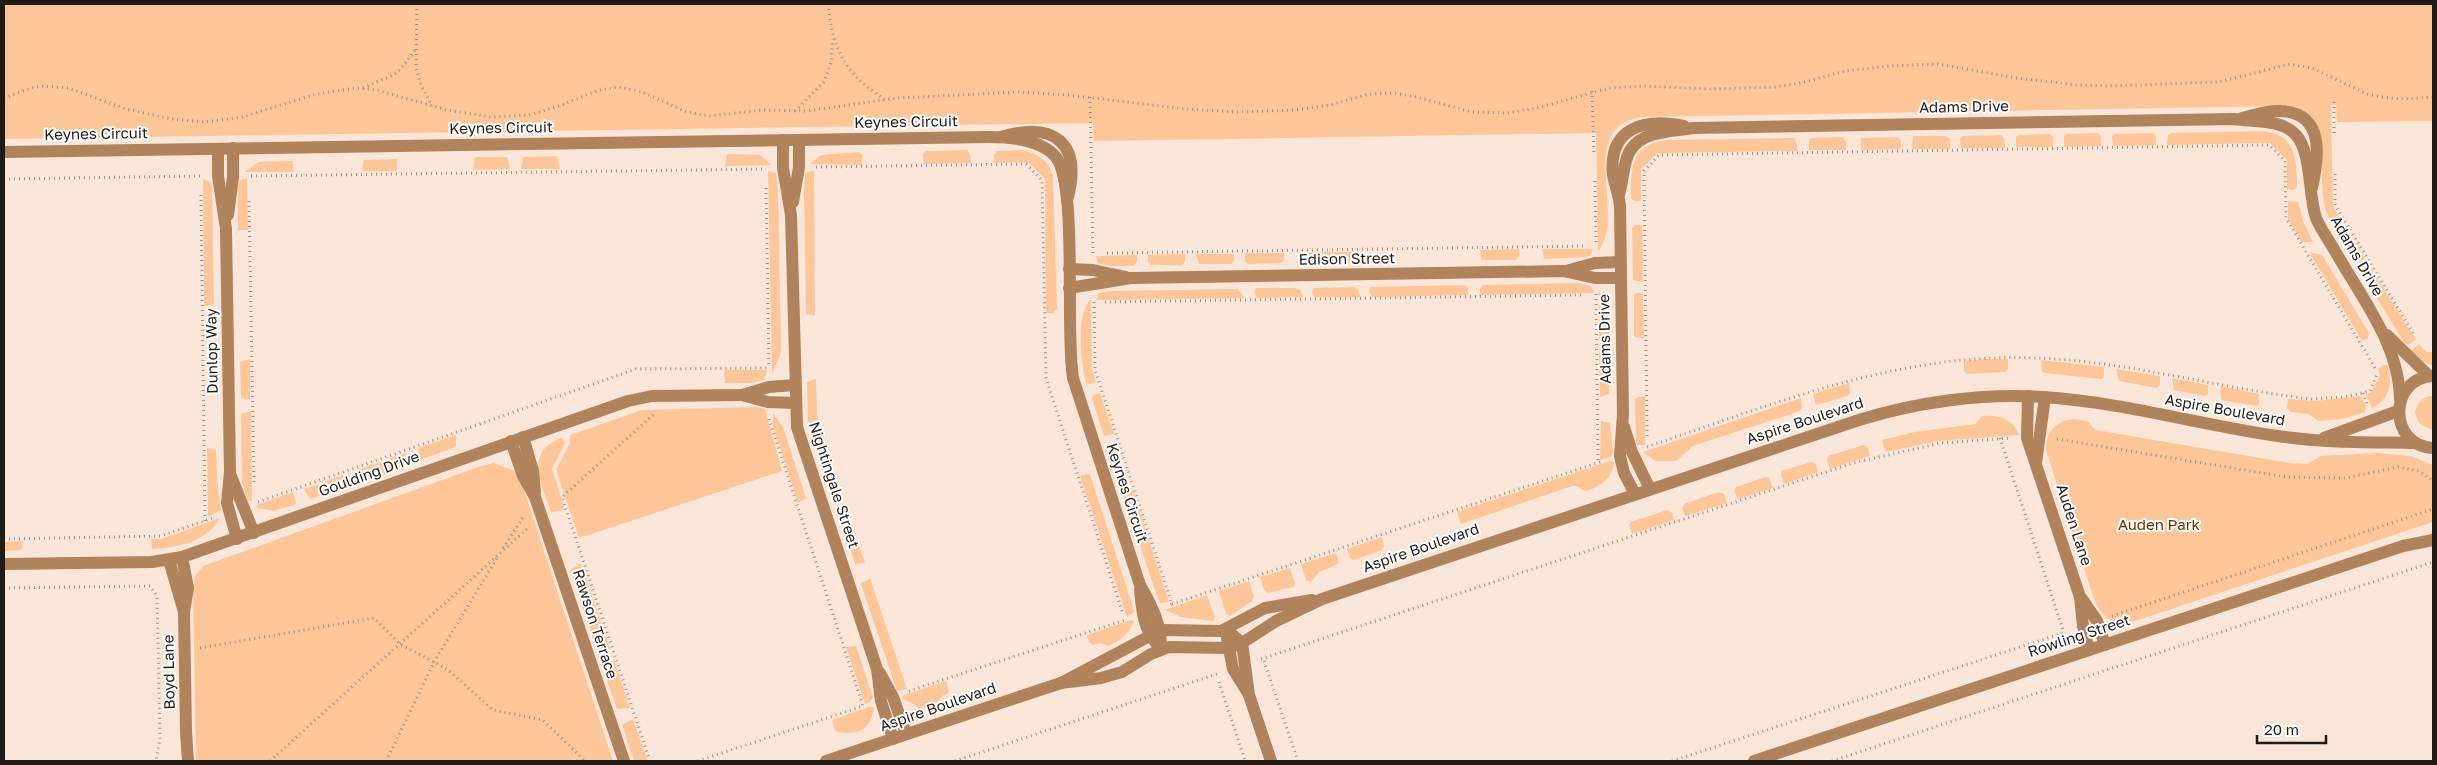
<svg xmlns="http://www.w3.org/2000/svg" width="2437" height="765" viewBox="0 0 2437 765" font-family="'Golos Text',sans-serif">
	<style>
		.green { fill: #fdc699 }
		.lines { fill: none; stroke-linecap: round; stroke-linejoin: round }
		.path { stroke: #9f9187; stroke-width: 3; stroke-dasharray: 1 4; stroke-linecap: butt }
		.minor { stroke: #b1835c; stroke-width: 12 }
		.tertiary { stroke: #b1835c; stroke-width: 12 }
		.labels { text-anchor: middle; stroke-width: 4; stroke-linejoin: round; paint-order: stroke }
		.street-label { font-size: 15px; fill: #211a15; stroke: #fff }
		.park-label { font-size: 15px; fill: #603300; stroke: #fff }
	</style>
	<rect width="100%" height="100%" fill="#f9e6d8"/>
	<g class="green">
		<path d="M4,4h2429v117l-96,1 -1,-17h-5l2,101 7,12 -6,3c-16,-5 -11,-65 -13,-81l-36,-34 -644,11c-67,12 -13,99 -43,134l-2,-118 -502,8 -1,-18 -1089,16z"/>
		<path d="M2262,131c34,3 35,28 35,56l-3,3 -7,-1v-29l-17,-17 -103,2 1,-10 3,-2z"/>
		<path d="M2098,133l3,3v10l-37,1v-11l3,-2z"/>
		<path d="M2153,133l3,3v9l-43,1 -1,-10 3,-2z"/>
		<path d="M2049,134l4,3v10h-37v-10l3,-2z"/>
		<path d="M2001,135l3,3 1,10h-44l-1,-9 3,-3z"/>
		<path d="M1913,136h33l4,3v10h-38z"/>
		<path d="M1842,137l4,4v9h-37v-10l2,-2z"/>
		<path d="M1897,137l4,3v9l-40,1v-12z"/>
		<path d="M1795,138l3,13 -140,2 -17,16v32h-7l-3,-2c0,-31 -1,-55 37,-59z"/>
		<path d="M967,150l3,4 1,9 -47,1 -1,-10 3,-3z"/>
		<path d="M1020,150c16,2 28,10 33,25l4,134 -4,4h-7l-1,-134 -17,-17 -34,1v-9l3,-3z"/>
		<path d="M859,152l3,3v10l-52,-1 11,-9z"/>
		<path d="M727,154l33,1 12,10 -47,1z"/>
		<path d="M557,156l3,13h-39l2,-12z"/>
		<path d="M475,157h32l3,12 -37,1z"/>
		<path d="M397,159v12h-35l2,-11z"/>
		<path d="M292,161l2,11h-50l15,-10z"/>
		<path d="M814,170l1,146 -9,-2 -2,-121 1,-20z"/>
		<path d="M768,171l8,2 2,16 3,164 -9,21z"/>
		<path d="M247,178l1,52h-10v-43l1,-6z"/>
		<path d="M203,179l8,3 1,6 2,117 -10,1z"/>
		<path d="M2288,201l10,1 5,19 10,21h-11l-14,-23z"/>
		<path d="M1634,225h8l1,57 -10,-2 -1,-52z"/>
		<path d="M2346,228l19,31 -10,4 -17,-30z"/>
		<path d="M1519,249v7l-3,4h-35l-1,-10z"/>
		<path d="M1542,249h51l-3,7 -5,1 -41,2z"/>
		<path d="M1308,252h45v7l-3,4h-40l-2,-3z"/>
		<path d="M2309,252l13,3 47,78 -1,5 -6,3z"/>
		<path d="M1245,253h39v7l-3,3 -33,1 -3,-3z"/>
		<path d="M1185,254v8l-3,3h-31l-3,-3v-7z"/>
		<path d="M1196,254h38v7l-3,3h-32z"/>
		<path d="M1137,255v7l-4,4h-23l-12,-3 -2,-7z"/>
		<path d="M2371,269l45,71 -6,4h-5l-41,-67 1,-4z"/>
		<path d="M1578,283l13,3 3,7 -114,2v-7l2,-3z"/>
		<path d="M1465,285l3,3v7l-96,2 -3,-7 2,-3z"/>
		<path d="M1354,287l4,2 2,8h-46l-2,-6 2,-3z"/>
		<path d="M1256,288h40l4,2 3,7 -46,1 -3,-6z"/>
		<path d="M1238,289l7,9 -149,2 3,-7 14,-2z"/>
		<path d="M1599,291l9,16 1,29 -10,3z"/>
		<path d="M1636,293h7l1,45 -10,-1v-41z"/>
		<path d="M1091,299l1,70 4,13 -6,2 -4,-2 -2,-8c-3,-20 -8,-60 7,-75z"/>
		<path d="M2419,344l7,8h7v14l-9,-4 -13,-11z"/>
		<path d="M1599,351h7l3,3v40l-9,3z"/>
		<path d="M250,359v41l-9,-2 -1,-36z"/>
		<path d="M1987,359h21v10l-3,3 -38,2 -3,-3v-10z"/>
		<path d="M2041,360l63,7v9l-2,3 -58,-6 -2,-2z"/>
		<path d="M2383,365h4c6,18 3,34 -15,43l-6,-14 5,-2 9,-16 -2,-7z"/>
		<path d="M2116,369l44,7v9l-3,3 -38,-7z"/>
		<path d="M724,370h43l-3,10 -13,3h-26z"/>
		<path d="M2172,378l36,7v9l-3,2 -31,-6z"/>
		<path d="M816,379l1,37 9,28 -10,1 -8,-24 -1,-39z"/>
		<path d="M1849,383l1,10 -3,3 -31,9 -3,-11z"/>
		<path d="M2220,386l39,8v9l-2,3 -36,-6z"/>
		<path d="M1100,393l14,41 -10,2 -12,-37 1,-4z"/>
		<path d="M1645,396v49h-8l-1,-4 -1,-42 3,-2z"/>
		<path d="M2361,396l5,11 -1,5 -23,7 -24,2 -9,-7 -19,-2 -3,-4 1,-9 27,2z"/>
		<path d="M2433,396v34h-1l-13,-7 -4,-10c2,-10 8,-17 18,-17z"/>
		<path d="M1801,398l1,10 -2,3 -107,35 -17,15h-21l-12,-9z"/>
		<path d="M756,407l9,2 17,62 -203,67 -22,-65v-5l13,-25v-8l72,-25z"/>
		<path d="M251,411l1,89 -4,1 -6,-19 -1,-68z"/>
		<path d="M773,413l10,14 23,71 -8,5 -25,-77z"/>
		<path d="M1982,416c16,-1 31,2 37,19l-81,6 -52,11 -4,-12 33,-8 60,-8z"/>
		<path d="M2075,419l12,2 9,9 193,33 18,1 14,-8 56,-3 34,3 22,9v57l-298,99c-24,6 -33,-3 -42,-25l-47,-146c0,-19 11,-30 29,-31z"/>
		<path d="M1601,421l9,2 3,30 -3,4 -10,3z"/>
		<path d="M456,435v12l-36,13 -2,-12z"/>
		<path d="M561,438l4,5 -13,26 13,41 -14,2c-10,-29 -27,-59 10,-74z"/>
		<path d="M1864,445l4,2 2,9 -40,13 -3,-9 1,-4z"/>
		<path d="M207,448l9,2 2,41 3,19 -13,7z"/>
		<path d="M406,453l-2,13 -39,14 -5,-11z"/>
		<path d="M1610,461l4,1c-1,16 -14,25 -28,29l-10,-5h-4l-111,38 -4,-12z"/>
		<path d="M1811,462l5,2 2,8 -34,12 -3,-9 1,-4z"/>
		<path d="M494,463l20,8 8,13 91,277h-417l-3,-174 2,-11 8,-10 278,-100z"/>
		<path d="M349,473l2,12 -41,14 -6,-10z"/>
		<path d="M1087,474l3,1 43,132 1,5 -7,5 -47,-141z"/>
		<path d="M1766,477l3,1 4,10 -35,11 -4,-9 2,-3z"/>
		<path d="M1133,491l36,111 -9,1 -3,-7 -33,-98 2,-4z"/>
		<path d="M293,492l3,12 -22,7 -18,-3 1,-3z"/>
		<path d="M1719,492l5,2 3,9 -42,13 -3,-8 2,-4z"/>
		<path d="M1667,510l5,3 2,7 -42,14 -3,-9 2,-3z"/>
		<path d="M220,518c-13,24 -43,30 -68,31l-1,-10h10z"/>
		<path d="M852,525l13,38 -10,1 -11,-34z"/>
		<path d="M1382,537l2,9 -2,4 -29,10 -3,-2 -3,-9z"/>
		<path d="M23,541l-2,9 -17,1v-9z"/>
		<path d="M1336,553l3,9 -3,3 -17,7 -8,10 -5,-2 -5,-16z"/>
		<path d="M581,563l29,86 -13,2 -27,-81z"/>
		<path d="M1290,568l5,16 -2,3 -25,6 -4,-4 -4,-12z"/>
		<path d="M870,578l37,111 -10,2 -36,-107z"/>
		<path d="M1249,581l5,16 -2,4 -22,15 -4,-2 -7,-23z"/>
		<path d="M1207,595l8,22 -2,4 -32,-4 -16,-7z"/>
		<path d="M1131,620l3,1c-5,13 -13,19 -26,25l-8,-3 -7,2 -4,-3 -2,-7z"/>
		<path d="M856,646l17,52 -3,4 -5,2 -19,-57z"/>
		<path d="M614,660l16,48 -13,1 -15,-43z"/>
		<path d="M947,681l2,12 -7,3 -9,11 -14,1 -17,-10 2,-3z"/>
		<path d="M869,707h5c-2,23 -19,30 -39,24l-3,-11z"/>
		<path d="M633,719l15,42h-14l-12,-36z"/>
	</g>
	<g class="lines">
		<g class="path">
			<path d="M417,4l-1,64 5,17 11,21"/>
			<path d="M828,4c3,31 11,60 37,81 6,5 13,9 19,15"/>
			<path d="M363,88l30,-13 7,-5 15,-20"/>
			<path d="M1592,91l2,64"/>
			<path d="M1090,97l3,157"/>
			<path d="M4,98l27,-10 12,-2 25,2 58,21 46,10 33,3 37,-5 75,-23 38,-6 22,2 70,20 44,7 38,-2 30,-9 40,-16 20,-3 23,5 45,20 22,4 54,-6 44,1 90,-13 121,-6 50,3 118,14 52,3 57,-2 35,-5 39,-11 25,-1 23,4 55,15 35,1 34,-6 68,-19 34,-2 68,3 64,-2 30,-5 40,-11 45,-5 48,-2 78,14 61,7 30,1 112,-4 71,-18 22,4 55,26 14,3 23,2 29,-2"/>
			<path d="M2334,102v33"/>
			<path d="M795,111l29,-29 7,-19 2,-24"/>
			<path d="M816,167l210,-3 16,16 4,198 77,236"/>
			<path d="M2335,174v31l78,128"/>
			<path d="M251,176l515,-7"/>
			<path d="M4,179l198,-3"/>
			<path d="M1595,181l1,64"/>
			<path d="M766,188l3,179"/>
			<path d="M201,195l4,326"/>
			<path d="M249,201l5,282"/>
			<path d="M1107,253l478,-7"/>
			<path d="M1596,294l2,169"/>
			<path d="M1094,302l1,68 77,234 -2,1"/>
			<path d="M1105,302l478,-7"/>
			<path d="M2363,393l4,11"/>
			<path d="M1647,436l-3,-265 15,-16 610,-10 16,16 1,57 89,150"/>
			<path d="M2000,438l64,195"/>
			<path d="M2057,439l230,38 59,1 52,-11 21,4 14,10"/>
			<path d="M1647,447c126,-43 253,-95 389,-89 93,3 184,31 276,41l32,-2 26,-6 7,-17"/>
			<path d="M258,502l378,-133 133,-1"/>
			<path d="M4,539l157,-3 52,-18"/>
			<path d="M503,548l21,-32"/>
			<path d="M4,588l146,-2 7,10 3,143 -4,22"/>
			<path d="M1172,604l431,-143"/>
			<path d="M2112,616l321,-107"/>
			<path d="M200,648l174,-30 26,26 47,25 46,41 50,10 42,41"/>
			<path d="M1261,659l592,-196 88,-20 70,-5"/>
			<path d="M1264,661l34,100"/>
			<path d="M1219,682l26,79"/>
			<path d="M909,691l216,-71"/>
			<path d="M270,761l257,-232"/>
			<path d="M386,761l48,-99 63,-104"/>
			<path d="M650,761l-88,-264 92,-83"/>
			<path d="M698,761l165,-55 -94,-287"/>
			<path d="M955,761l262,-87"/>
			<path d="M1672,761l394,-129"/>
			<path d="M1832,761l601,-199"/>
		</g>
		<g class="minor">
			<path d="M2242,118c12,-3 26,-8 39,-7 44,2 38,46 31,77"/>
			<path d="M1001,137c52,-16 81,5 67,60"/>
			<path d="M783,140v28l8,47 6,212 80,242 4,32 12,38"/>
			<path d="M218,149v27l8,53 4,243 -3,31 10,36"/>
			<path d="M4,152l984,-15c22,0 53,2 68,20 22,29 9,175 17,221l67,207c12,21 21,38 21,64"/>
			<path d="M1619,195c3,-11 4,-23 7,-34 7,-31 43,-29 68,-33l540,-9c19,3 48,0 62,16 16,18 12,59 20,83 5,12 13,22 19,33 26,46 64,93 65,148"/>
			<path d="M793,202l6,-35v-27"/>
			<path d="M228,215l5,-38v-29"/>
			<path d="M1069,269l24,1 33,7"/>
			<path d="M1566,271l29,-8 25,-1"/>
			<path d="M1069,288l62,-10 432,-7 32,7h26"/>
			<path d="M2387,335l42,41"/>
			<path d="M742,395l26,7 27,1"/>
			<path d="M2028,396l-1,42 53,159 3,29 6,24"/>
			<path d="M1624,427l8,25 18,37"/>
			<path d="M523,437l10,34 2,21"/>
			<path d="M511,441l12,35 12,21 89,264"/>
			<path d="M2036,463l9,-66"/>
			<path d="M230,474l24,59"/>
			<path d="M1635,494l-11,-21 -4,-17 3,-42 -3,-208c-1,-11 -5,-20 -7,-31 -5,-48 32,-57 71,-49"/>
			<path d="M182,557l6,31 -4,24 2,120 2,29"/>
			<path d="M169,560l15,52"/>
			<path d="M4,564l148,-2 30,-5 446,-156 24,-5 90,-1 27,-8 25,-2"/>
			<path d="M1140,590c2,19 3,38 16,53"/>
			<path d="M2082,599l15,22 8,24"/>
			<path d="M1227,630l15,13 7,52 22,66"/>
			<path d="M1227,638l6,31 15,24"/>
			<path d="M880,673l13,24 13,37"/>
			<path d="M1754,761l649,-215 30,-6"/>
		</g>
		<g class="tertiary">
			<path d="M2433,376c-45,2 -45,70 0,72"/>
			<path d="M2324,438l74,-27"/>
			<path d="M1061,683l40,-5 21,-6 29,-18 18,-7 59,1 14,-5 34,-22 46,-22 537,-179c58,-18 123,-27 184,-23 79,5 157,28 235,39 45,7 91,6 137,7"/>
			<path d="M826,761l235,-78 100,-53 60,1 44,-23 47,-8"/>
		</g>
	</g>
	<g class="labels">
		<g class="street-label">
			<text transform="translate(1964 107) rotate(-1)" y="5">Adams Drive</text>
			<text transform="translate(906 122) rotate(-1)" y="5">Keynes Circuit</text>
			<text transform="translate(501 128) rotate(-1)" y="5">Keynes Circuit</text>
			<text transform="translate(96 134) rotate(-1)" y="5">Keynes Circuit</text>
			<text transform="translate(2357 256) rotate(60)" y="5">Adams Drive</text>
			<text transform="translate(1347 259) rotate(-1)" y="5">Edison Street</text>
			<text transform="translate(1605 339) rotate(-91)" y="5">Adams Drive</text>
			<text transform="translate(212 351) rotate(-91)" y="5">Dunlop Way</text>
			<text transform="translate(2225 410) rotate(10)" y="5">Aspire Boulevard</text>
			<text transform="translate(1805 421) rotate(-18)" y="5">Aspire Boulevard</text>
			<text transform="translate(369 474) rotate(-20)" y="5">Goulding Drive</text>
			<text transform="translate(834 485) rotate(72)" y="5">Nightingale Street</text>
			<text transform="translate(1127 493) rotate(72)" y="5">Keynes Circuit</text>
			<text transform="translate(2074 525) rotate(72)" y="5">Auden Lane</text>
			<text transform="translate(1421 548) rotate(-19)" y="5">Aspire Boulevard</text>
			<text transform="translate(595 624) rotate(72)" y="5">Rawson Terrace</text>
			<text transform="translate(2079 636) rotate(-18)" y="5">Rowling Street</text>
			<text transform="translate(169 672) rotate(-91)" y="5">Boyd Lane</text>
			<text transform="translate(938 707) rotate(-19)" y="5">Aspire Boulevard</text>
		</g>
		<g class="park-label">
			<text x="2159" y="530">Auden Park</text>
		</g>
	</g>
	<rect width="2437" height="765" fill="none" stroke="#211a15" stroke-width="10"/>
	<path d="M2257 735v8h69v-8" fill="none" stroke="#211a15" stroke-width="2.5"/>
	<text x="2264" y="735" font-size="15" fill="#211a15" stroke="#ffffff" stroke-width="4" paint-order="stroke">20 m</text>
</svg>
